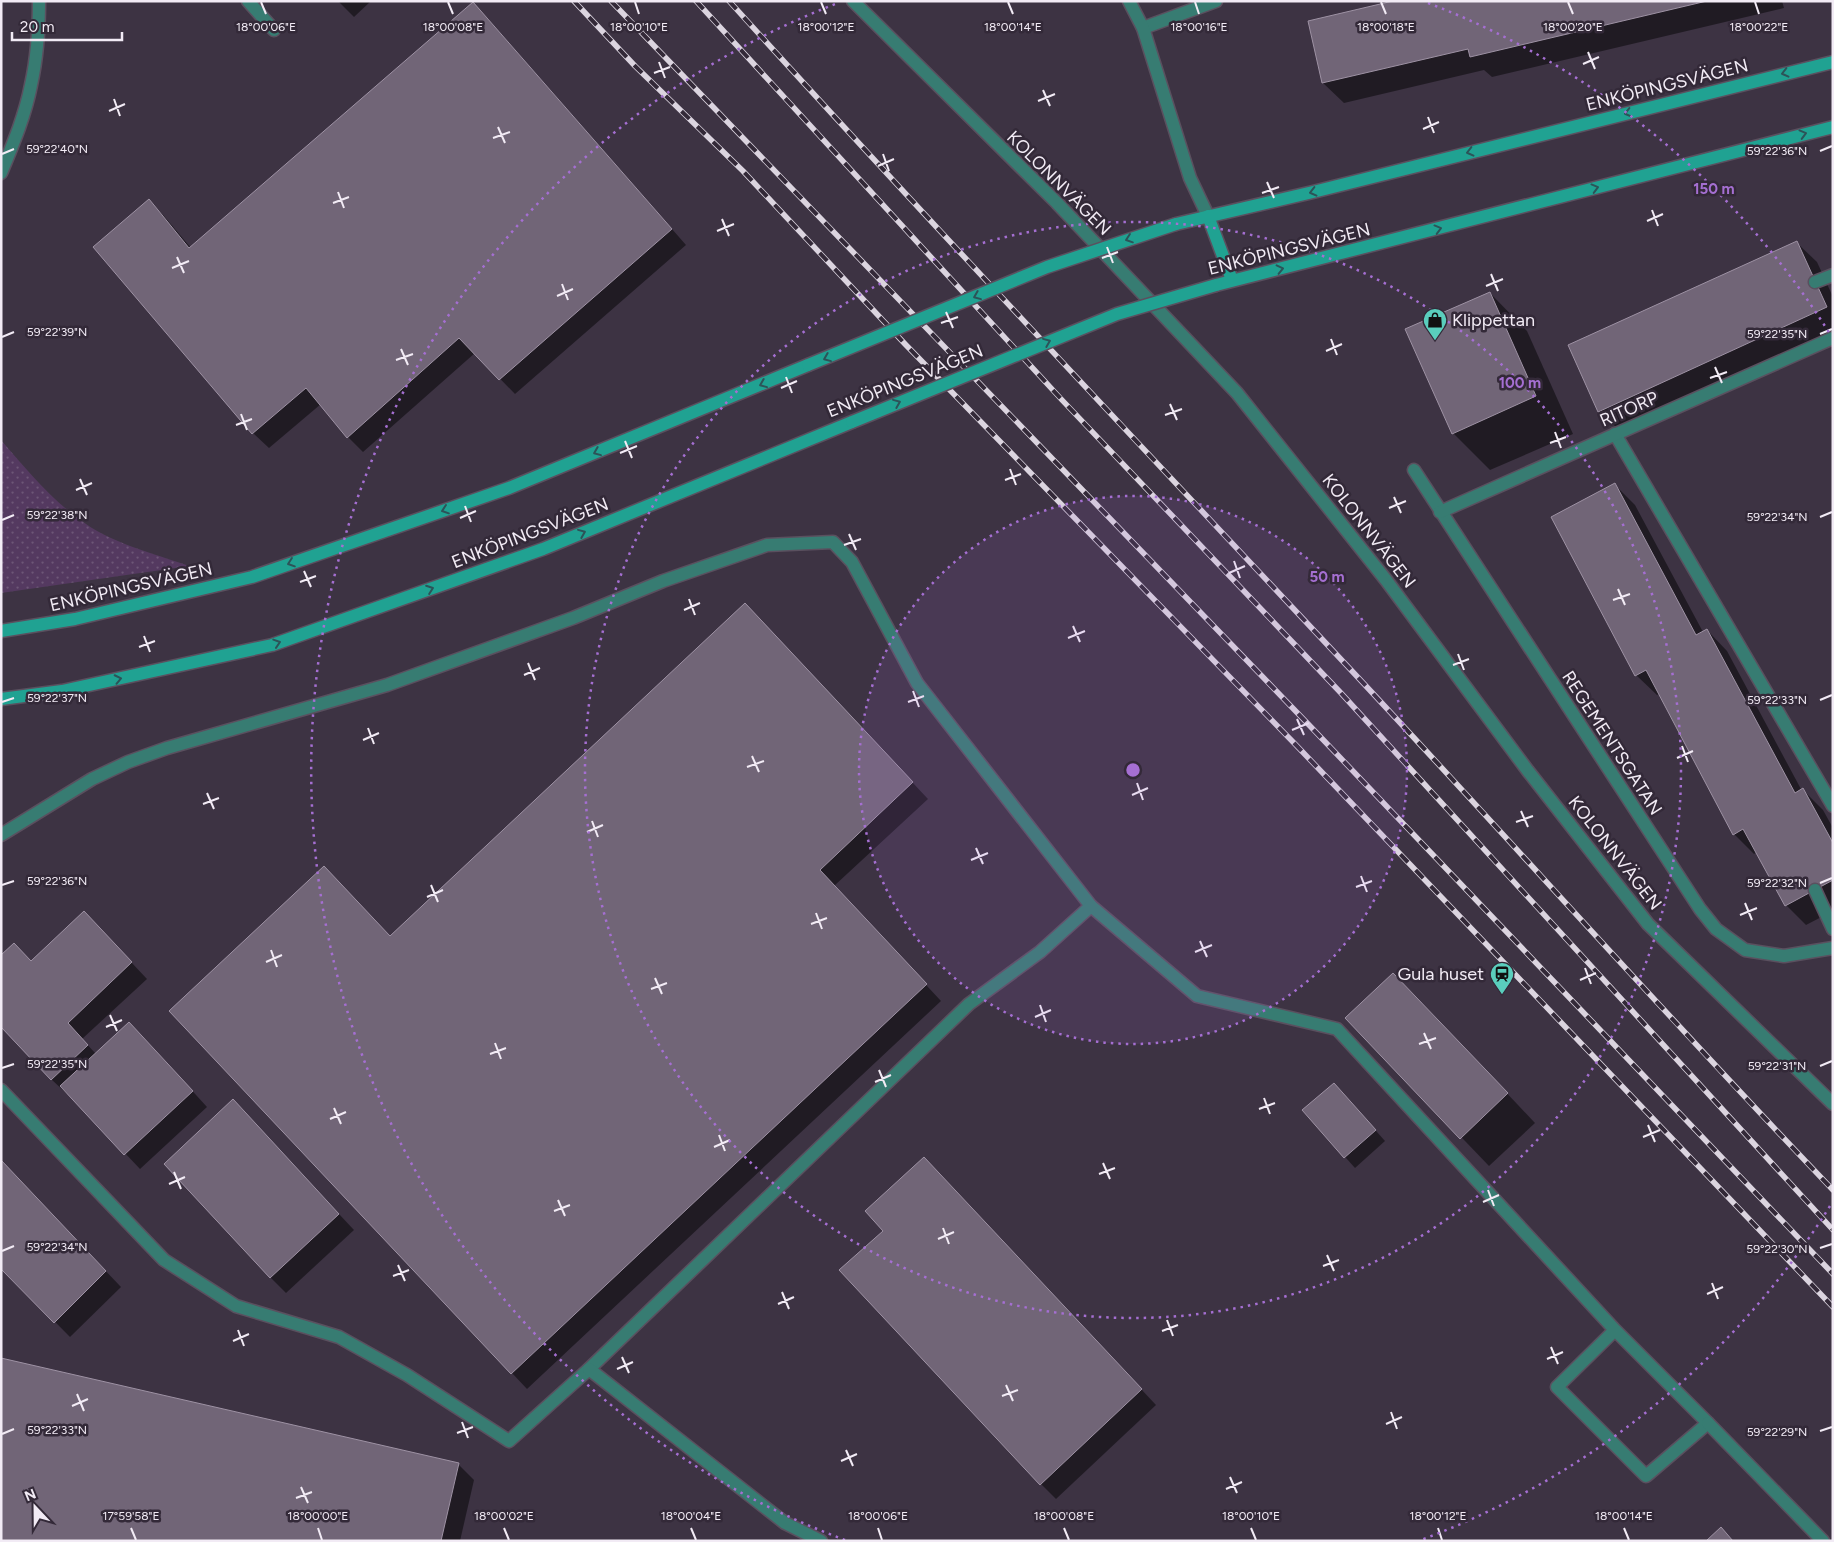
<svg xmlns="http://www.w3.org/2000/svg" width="1834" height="1542" viewBox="0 0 1834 1542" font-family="Figtree,sans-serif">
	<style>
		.grass { fill: url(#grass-dots) }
		.shadow { fill: #0007 }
		.building { fill: #716577; stroke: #9e92a4 }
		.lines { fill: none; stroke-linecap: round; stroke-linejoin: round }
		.service-casing { stroke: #5a505f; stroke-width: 15 }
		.minor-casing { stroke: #5a505f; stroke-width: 15 }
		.tertiary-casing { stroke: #5a505f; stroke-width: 15 }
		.secondary-casing { stroke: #5a505f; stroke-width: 15 }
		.service { stroke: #377c72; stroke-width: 12 }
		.minor { stroke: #377c72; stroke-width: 12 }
		.tertiary { stroke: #377c72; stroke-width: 12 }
		.secondary { stroke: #20a292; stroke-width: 12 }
		.rail-casing { stroke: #dbd4df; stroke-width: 5.5 }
		.rail { stroke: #332938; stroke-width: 4; stroke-dasharray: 11; stroke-linecap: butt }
		.secondary-bridge-casing { stroke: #5a505f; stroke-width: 15; stroke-linecap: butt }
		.secondary-bridge { stroke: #20a292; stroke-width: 12 }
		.oneway { stroke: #2c5358 }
		.ticks { fill: none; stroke: #f2ebf5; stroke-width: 2 }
		.ring { fill: none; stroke: #a56fd2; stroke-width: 2.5; stroke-dasharray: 2.5 5 }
		.labels { text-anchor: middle; stroke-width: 5; stroke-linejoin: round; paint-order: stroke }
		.street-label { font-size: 18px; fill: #f2ebf5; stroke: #332938 }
		.poi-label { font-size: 18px; fill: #f2ebf5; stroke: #332938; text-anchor: start }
		.ticks-label { font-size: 12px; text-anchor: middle; fill: #f2ebf5; stroke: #332938; stroke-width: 5; stroke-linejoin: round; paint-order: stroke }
		.centre { fill: #a56fd2; stroke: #332938; stroke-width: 2.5 }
		.ring-label { font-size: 15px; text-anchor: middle; font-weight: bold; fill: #a56fd2; stroke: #332938; stroke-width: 5; stroke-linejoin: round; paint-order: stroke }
	</style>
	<defs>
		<pattern id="grass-dots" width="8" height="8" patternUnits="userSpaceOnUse" patternTransform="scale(1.25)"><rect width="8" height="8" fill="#543960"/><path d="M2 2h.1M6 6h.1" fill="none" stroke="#6d5677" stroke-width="1.8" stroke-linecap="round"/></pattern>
	</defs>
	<rect width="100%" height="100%" fill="#3d3343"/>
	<path class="grass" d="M1,440c25,29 48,57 78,79 31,24 74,34 110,47l-188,27z"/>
	<g class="shadow">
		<path d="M338,1h33l-17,16z"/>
		<path d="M1399,1h383l2,7 -292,69 -8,-7 -140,33 -21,-20z"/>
		<path d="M488,19l198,226 -171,149 -40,-41 -112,99 -15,-15 -27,-33 -52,44 -16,-15 -158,-186 54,-46 15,15 27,32z"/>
		<path d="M1796,242l21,20 16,35v36l-213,98 -21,-20z"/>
		<path d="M1490,293l37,38 46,103 -83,36 -37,-37z"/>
		<path d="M1615,485l20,20 68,127 4,-2 20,21 75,140 1,-1 20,20 10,18v83l-27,14 -20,-20 -29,-53 -3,2 -20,-20 -74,-140 -3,1 -21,-20z"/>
		<path d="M760,620l168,179 -94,87 107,115 -414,388 -356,-378 219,-74z"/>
		<path d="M99,928l48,51 -65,60 14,15 49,-15 62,68 -67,62 -72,-76 -1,1 -16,-15 -20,-116z"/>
		<path d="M1422,1003l113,120 -46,43 -142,-148z"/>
		<path d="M1344,1095l41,46 -30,27 -52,-58z"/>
		<path d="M248,1117l106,113 -68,63 -16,-16z"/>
		<path d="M1,1161l120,126 -51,50 -69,-70z"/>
		<path d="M940,1174l216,231 -100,94 -15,-15 -156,-253z"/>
		<path d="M458,1464l16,16 -14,61h-459z"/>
	</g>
	<g class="building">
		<path d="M1393,1h314l-237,56 -2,-8 -146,34 -14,-62z"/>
		<path d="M473,2l199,227 -173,151 -40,-42 -112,100 -41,-50 -54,46 -159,-187 56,-48 40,49z"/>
		<path d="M1797,241l30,66 -229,105 -30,-67z"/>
		<path d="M1490,292l46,104 -84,38 -47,-105z"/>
		<path d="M1615,483l81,152 11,-6 88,164 8,-5 30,55v37l-48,26 -42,-77 -10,6 -87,-165 -11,6 -84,-159z"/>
		<path d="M745,603l168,179 -93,88 107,114 -416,390 -342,-363 155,-145 66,70z"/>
		<path d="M84,911l48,51 -64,61 20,22 -37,35 -50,-53v-72l13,-12 17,18z"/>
		<path d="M1393,973l115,120 -48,46 -115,-121z"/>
		<path d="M129,1022l64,69 -69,64 -64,-69z"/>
		<path d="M1334,1083l42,47 -32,28 -42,-48z"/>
		<path d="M233,1099l106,115 -69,64 -106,-114z"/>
		<path d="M924,1157l218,232 -102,96 -201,-215 44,-39 -18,-20z"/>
		<path d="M1,1160l105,111 -52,52 -53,-54z"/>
		<path d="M1,1358l458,105 -18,78h-440z"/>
		<path d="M1721,1527l12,14h-27z"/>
	</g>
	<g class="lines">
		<g class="service-casing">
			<g id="service">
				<path d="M1815,282l18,-7"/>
				<path d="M1615,434l218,372"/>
				<path d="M1,835l91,-56 36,-17 39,-14 220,-63 186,-67 90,-37 104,-36 66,-3 19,20 65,121 174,223"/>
				<path d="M1815,890l18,39"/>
				<path d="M1,1090l163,170 72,46 103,31 68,38 102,66 80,-72 380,-365 71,-52 51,-46 106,90 140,33 278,301 93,93 -62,53 -89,-89 58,-57"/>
				<path d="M589,1369l196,154 36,18"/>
				<path d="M1708,1423l115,118"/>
			</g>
		</g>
		<g class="minor-casing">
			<g id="minor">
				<path d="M248,1l26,29"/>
				<path d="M1143,28l73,-27"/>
				<path d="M1,173c12,-29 24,-57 30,-88 6,-27 8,-56 8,-84"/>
				<path d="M1414,470l286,439 16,20 29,21 39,6 49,-8"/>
				<path d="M1440,512l393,-174"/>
			</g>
		</g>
		<g class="tertiary-casing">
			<g id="tertiary">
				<path d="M853,1l204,202 180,190 149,187 142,191 120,153 185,180"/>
				<path d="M1129,1l14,27 47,150 18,38"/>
			</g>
		</g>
		<g class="secondary-casing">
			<g id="secondary">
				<path d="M1208,216l24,64"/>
				<path d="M1176,224l137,-32 520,-130"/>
				<path d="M1216,285l617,-158"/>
				<path d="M1,631l74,-12 177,-42 257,-89 299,-123"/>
				<path d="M1,699l61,-8 210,-46 271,-96 309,-127"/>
			</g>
		</g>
		<use href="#service" class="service"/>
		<use href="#minor" class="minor"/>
		<use href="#tertiary" class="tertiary"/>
		<use href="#secondary" class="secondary"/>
		<g class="rail-casing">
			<g id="rail">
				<path d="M574,1l61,65 108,105 162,173 390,400 538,563"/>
				<path d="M611,1l699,725 523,548"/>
				<path d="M696,1l366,399 278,292 493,538"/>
				<path d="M729,1c205,226 414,447 622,669 161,172 318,349 482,520"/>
			</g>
		</g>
		<use href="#rail" class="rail"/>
		<g class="secondary-bridge-casing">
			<g id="secondary-bridge">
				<path d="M808,365l239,-98 129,-43"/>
				<path d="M852,422l265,-108 99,-29"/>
			</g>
		</g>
		<use href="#secondary-bridge" class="secondary-bridge"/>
	</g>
	<defs><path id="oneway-chevron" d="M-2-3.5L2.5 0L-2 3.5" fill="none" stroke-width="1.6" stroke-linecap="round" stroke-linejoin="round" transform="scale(1.25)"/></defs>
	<g class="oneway">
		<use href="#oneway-chevron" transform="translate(1785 73) rotate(166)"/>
		<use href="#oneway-chevron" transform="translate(1628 113) rotate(166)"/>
		<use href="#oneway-chevron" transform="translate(1803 134) rotate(-15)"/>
		<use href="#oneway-chevron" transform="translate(1470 152) rotate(166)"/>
		<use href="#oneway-chevron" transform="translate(1595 188) rotate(-15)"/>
		<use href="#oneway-chevron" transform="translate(1313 192) rotate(166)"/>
		<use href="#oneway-chevron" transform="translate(1438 229) rotate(-15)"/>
		<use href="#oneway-chevron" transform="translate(1129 239) rotate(161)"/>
		<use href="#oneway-chevron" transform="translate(1280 269) rotate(-13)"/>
		<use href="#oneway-chevron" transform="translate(977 296) rotate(158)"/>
		<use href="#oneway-chevron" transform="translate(1047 342) rotate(-22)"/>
		<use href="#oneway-chevron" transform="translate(827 358) rotate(158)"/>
		<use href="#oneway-chevron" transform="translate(763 384) rotate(158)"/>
		<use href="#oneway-chevron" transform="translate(897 403) rotate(-22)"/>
		<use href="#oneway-chevron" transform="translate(597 452) rotate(158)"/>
		<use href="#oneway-chevron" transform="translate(445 510) rotate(161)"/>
		<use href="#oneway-chevron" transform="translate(582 533) rotate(-22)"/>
		<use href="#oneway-chevron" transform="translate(291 563) rotate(161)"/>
		<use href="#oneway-chevron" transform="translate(430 589) rotate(-20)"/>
		<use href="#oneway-chevron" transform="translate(277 643) rotate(-18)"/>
		<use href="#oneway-chevron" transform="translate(118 679) rotate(-12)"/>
	</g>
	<path class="ticks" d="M261,2l5,12M448,2l5,12M635,2l4,12M821,2l5,12M1008,2l5,12M1195,2l4,12M1381,2l5,12M1568,2l5,12M1755,2l4,12M1588,52l7,17M659,62l6,16M1583,64l16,-7M654,73l16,-6M1043,90l7,16M114,99l6,17M1038,101l17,-7M109,111l16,-7M1428,117l6,16M498,127l7,16M1423,129l16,-7M493,138l17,-6M1820,151l12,-5M2,154l12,-5M883,154l6,17M878,166l16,-7M1267,182l7,16M338,192l6,16M1262,193l17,-6M333,203l16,-6M1652,210l6,16M722,219l7,17M1647,221l16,-7M717,231l17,-7M1107,247l6,16M177,257l7,16M1102,258l16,-6M172,268l17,-7M1491,274l7,17M562,284l6,16M1486,286l17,-7M557,296l16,-7M946,312l7,16M941,323l17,-6M1820,334l12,-5M2,337l12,-5M1331,339l6,16M401,349l7,16M1326,351l16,-7M396,360l17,-6M1715,367l7,16M786,377l6,16M1710,378l17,-6M781,388l16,-7M1170,404l7,16M241,414l6,16M1165,415l17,-6M236,425l16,-6M1555,432l6,16M625,441l7,17M1550,443l16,-6M620,453l17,-7M1010,469l6,16M80,479l7,16M1005,480l16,-6M76,490l16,-7M1394,497l7,16M465,506l6,16M1389,508l17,-7M1820,517l12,-5M460,518l16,-7M2,520l12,-5M849,534l7,16M844,545l17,-6M1234,561l6,17M304,571l7,16M1229,573l16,-7M300,582l16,-6M1618,589l7,16M689,599l6,16M1613,600l17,-6M684,610l16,-7M1073,626l7,16M144,636l6,16M1068,638l17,-7M139,647l16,-6M1458,654l6,16M528,663l7,17M1453,665l16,-6M524,675l16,-7M913,691l6,16M1820,700l12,-5M2,702l12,-4M908,702l16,-6M1297,719l7,16M368,728l6,16M1292,730l17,-7M363,740l16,-7M1682,746l6,16M752,756l7,16M1677,758l16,-7M747,767l17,-6M1137,783l6,17M207,793l7,16M1132,795l16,-7M203,804l16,-6M1521,811l7,16M592,821l6,16M1516,822l17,-6M587,832l16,-7M976,848l7,16M971,860l17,-7M1361,876l6,16M1820,883l12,-5M2,885l12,-4M431,885l7,17M1356,887l16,-6M427,897l16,-7M1745,903l7,17M816,913l6,16M1740,915l17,-7M811,924l16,-6M1200,941l7,16M271,950l6,17M1195,952l17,-7M266,962l16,-7M1585,968l6,16M655,978l7,16M1580,980l16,-7M651,989l16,-6M1040,1005l6,17M110,1015l7,16M1035,1017l16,-7M106,1027l16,-7M1424,1033l7,16M495,1043l6,16M1419,1044l17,-6M490,1054l16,-6M1820,1066l12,-5M2,1068l12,-4M879,1070l7,17M875,1082l16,-7M1264,1098l6,16M334,1108l7,16M1259,1109l16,-6M330,1119l16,-7M1648,1125l7,17M719,1135l6,16M1643,1137l17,-7M714,1147l16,-7M1103,1163l7,16M174,1172l7,17M1099,1174l16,-6M169,1184l16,-7M1488,1190l6,16M558,1200l7,16M1483,1202l16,-7M554,1211l16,-6M943,1228l6,16M938,1239l16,-7M1820,1248l12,-4M2,1251l12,-5M1327,1255l7,16M398,1265l7,16M1323,1266l16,-6M393,1276l16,-6M1712,1283l6,16M782,1292l7,17M1707,1294l16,-7M778,1304l16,-7M1167,1320l6,16M238,1330l6,16M1162,1331l16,-6M233,1341l16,-7M1551,1347l7,17M622,1357l7,16M1547,1359l16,-7M617,1369l16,-7M1006,1385l7,16M77,1394l7,17M1002,1396l16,-6M72,1406l16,-7M1391,1412l6,17M462,1422l6,16M1386,1424l16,-7M1820,1431l12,-4M457,1433l16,-6M2,1434l12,-5M846,1450l7,16M841,1461l16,-7M1230,1477l7,16M301,1487l7,16M1226,1489l16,-7M296,1498l16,-6M131,1528l5,12M318,1528l4,12M504,1528l5,12M691,1528l5,12M878,1528l4,12M1064,1528l5,12M1251,1528l5,12M1438,1528l4,12M1624,1528l5,12"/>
	<circle cx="1133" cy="770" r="274" fill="#a56fd2" fill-opacity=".12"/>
	<g class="ring">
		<circle cx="1133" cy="770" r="274"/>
		<circle cx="1133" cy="770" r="548"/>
		<path d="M1830 1206A822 822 0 0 1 1421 1540M845 1540A822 822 0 0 1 838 3M1428 3A822 822 0 0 1 1830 334"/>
	</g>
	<defs>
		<g id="shop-pin" transform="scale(1.25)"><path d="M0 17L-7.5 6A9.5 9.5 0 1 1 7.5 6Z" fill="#5acebd" stroke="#332938"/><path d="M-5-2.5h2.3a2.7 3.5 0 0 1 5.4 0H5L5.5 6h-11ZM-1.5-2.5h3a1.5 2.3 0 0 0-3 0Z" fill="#111"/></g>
		<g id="station-pin" transform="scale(1.25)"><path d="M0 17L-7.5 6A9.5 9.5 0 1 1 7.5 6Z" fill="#5acebd" stroke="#332938"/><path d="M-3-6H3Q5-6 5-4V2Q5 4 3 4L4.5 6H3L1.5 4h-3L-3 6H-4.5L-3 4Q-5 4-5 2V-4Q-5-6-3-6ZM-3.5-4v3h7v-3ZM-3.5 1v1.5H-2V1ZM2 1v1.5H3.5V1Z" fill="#111"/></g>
	</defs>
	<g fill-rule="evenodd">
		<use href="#shop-pin" x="1435" y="320"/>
		<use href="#station-pin" x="1502" y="974"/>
	</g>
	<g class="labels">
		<g class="street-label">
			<text transform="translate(1667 85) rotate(-14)" y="6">ENKÖPINGSVÄGEN</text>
			<text transform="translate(1059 183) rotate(45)" y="6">KOLONNVÄGEN</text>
			<text transform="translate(1289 249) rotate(-14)" y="6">ENKÖPINGSVÄGEN</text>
			<text transform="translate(905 381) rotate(-22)" y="6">ENKÖPINGSVÄGEN</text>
			<text transform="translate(1629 409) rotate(-24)" y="6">RITORP</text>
			<text transform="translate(1369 531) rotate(52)" y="6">KOLONNVÄGEN</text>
			<text transform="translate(530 533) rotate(-21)" y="6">ENKÖPINGSVÄGEN</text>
			<text transform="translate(131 587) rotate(-13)" y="6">ENKÖPINGSVÄGEN</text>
			<text transform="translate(1612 743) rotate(57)" y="6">REGEMENTSGATAN</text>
			<text transform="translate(1615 853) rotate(52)" y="6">KOLONNVÄGEN</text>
		</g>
		<g class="poi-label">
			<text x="1452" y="326">Klippettan</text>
			<text x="1484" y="980" text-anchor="end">Gula huset</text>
		</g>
	</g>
	<g class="ticks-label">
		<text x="266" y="31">18°00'06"E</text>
		<text x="453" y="31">18°00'08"E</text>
		<text x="639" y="31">18°00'10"E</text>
		<text x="826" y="31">18°00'12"E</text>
		<text x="1013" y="31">18°00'14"E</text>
		<text x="1199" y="31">18°00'16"E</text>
		<text x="1386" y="31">18°00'18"E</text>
		<text x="1573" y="31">18°00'20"E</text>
		<text x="1759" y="31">18°00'22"E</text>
		<text x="57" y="153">59°22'40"N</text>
		<text x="1777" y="155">59°22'36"N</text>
		<text x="57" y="336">59°22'39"N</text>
		<text x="1777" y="338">59°22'35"N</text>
		<text x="57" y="519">59°22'38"N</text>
		<text x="1777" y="521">59°22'34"N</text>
		<text x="57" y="702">59°22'37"N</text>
		<text x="1777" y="704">59°22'33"N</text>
		<text x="57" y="885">59°22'36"N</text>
		<text x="1777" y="887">59°22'32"N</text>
		<text x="57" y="1068">59°22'35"N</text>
		<text x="1777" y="1070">59°22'31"N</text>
		<text x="57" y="1251">59°22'34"N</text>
		<text x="1777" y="1253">59°22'30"N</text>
		<text x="57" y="1434">59°22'33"N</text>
		<text x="1777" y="1436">59°22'29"N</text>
		<text x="131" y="1520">17°59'58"E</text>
		<text x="318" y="1520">18°00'00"E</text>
		<text x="504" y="1520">18°00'02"E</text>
		<text x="691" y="1520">18°00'04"E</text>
		<text x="878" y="1520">18°00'06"E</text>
		<text x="1064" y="1520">18°00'08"E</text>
		<text x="1251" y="1520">18°00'10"E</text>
		<text x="1438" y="1520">18°00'12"E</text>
		<text x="1624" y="1520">18°00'14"E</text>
	</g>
	<circle cx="1133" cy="770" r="8" class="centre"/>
	<g class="ring-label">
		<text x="1714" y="194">150 m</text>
		<text x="1520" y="388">100 m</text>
		<text x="1327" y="582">50 m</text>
	</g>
	<rect width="1834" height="1542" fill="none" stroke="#f2ebf5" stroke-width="5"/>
	<g transform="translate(35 1507) rotate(338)" stroke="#332938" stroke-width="4" paint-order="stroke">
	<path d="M0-4L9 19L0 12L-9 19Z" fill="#f2ebf5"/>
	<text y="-8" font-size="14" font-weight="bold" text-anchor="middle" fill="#f2ebf5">N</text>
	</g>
	<path d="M12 32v8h110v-8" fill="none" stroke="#f2ebf5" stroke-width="2.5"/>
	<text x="20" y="32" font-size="15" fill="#f2ebf5" stroke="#332938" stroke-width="4" paint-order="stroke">20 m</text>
</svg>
